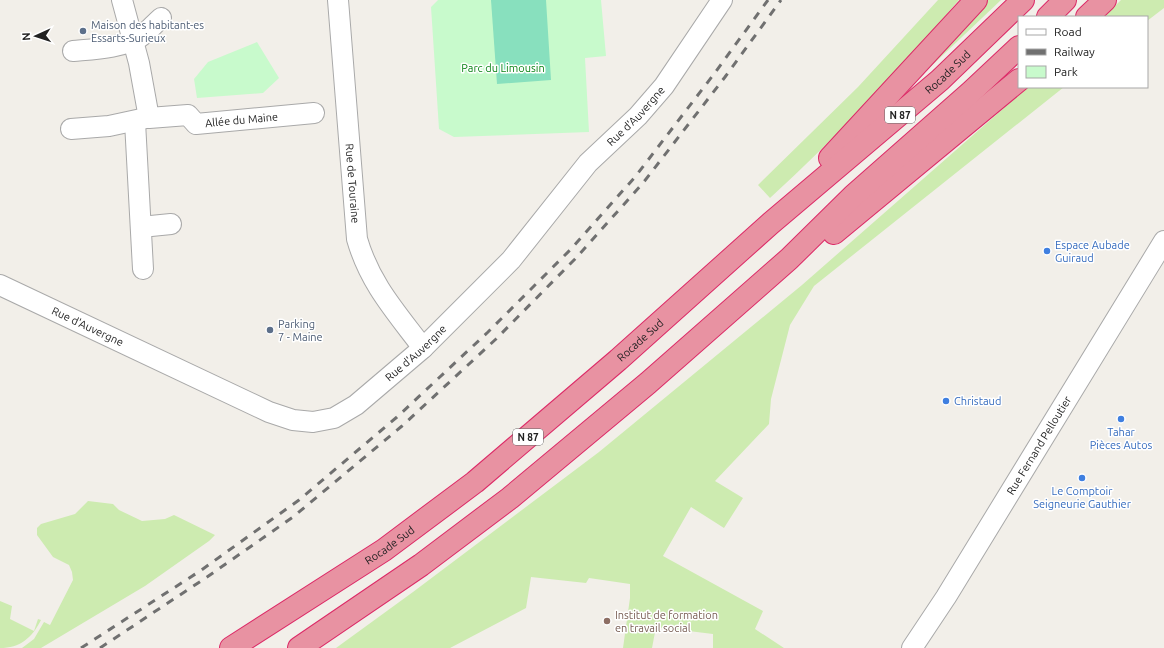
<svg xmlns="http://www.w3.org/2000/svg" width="1164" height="648" viewBox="0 0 1164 648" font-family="Ubuntu,sans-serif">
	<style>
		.grass { fill: #cdebb0 }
		.park { fill: #c8facc }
		.pitch { fill: #88e0be }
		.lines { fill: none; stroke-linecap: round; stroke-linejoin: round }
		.street-casing { stroke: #a9a9a9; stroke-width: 22 }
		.highway-casing { stroke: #dc2a67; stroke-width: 24 }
		.street { stroke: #fff; stroke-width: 20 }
		.highway { stroke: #e892a2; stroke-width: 22 }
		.rail { stroke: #707070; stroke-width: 3; stroke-dasharray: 8 8; stroke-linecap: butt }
		.service-dot { fill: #5c6f8a; stroke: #fff; stroke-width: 1.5 }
		.shop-dot { fill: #3f7fe0; stroke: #fff; stroke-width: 1.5 }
		.education-dot { fill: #8d6e63; stroke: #fff; stroke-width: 1.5 }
		.labels { text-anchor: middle; stroke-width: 3; stroke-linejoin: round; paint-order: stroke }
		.shield { fill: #fff; stroke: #646464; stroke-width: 1 }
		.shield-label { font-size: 10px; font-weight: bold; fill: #222 }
		.service-label { font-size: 11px; fill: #4e5e75; stroke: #fff; text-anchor: start }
		.park-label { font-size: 11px; fill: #0c8416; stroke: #fff }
		.street-label { font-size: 11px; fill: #222; stroke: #fff }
		.shop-label { font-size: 11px; fill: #366cbe; stroke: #fff; text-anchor: start }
		.education-label { font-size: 11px; fill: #785e54; stroke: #fff; text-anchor: start }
	</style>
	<rect width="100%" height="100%" fill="#f2efe9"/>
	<g class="grass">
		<path d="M938,0h21c-59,69 -122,137 -189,198l-12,-13 100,-98z"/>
		<path d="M985,0h16l-76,72 -3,-3z"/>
		<path d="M1121,0h43v8l-17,13v-4h-43z"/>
		<path d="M1028,87h36l-250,199 -24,39 -19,74 -2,25 -54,57 28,17 -19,30 -33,-21 -28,49 100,55 -8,18 29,19h-71v-14l-57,-7 -4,21h-29l7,-50v-14l-41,-6 -3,5 -55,-6 -5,31 -76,40h-114l77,-56 186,-140 203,-167z"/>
		<path d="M88,501l25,3 6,6 23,11 23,-2 9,-4 41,20 -6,6 -64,45 -104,62h-19l12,-9 10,-17 6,3 23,-45 -1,-8 -3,-7 -16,-8 -16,-22v-7l4,-4 34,-10z"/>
		<path d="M0,601l12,5 -2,13 24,12 4,-12 3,1c-9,18 -21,28 -41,28z"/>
	</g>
	<g class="park">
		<path d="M438,0h163l5,56 -21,2 4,74 -135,5 -15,-8 -8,-122z"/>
		<path d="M257,42l22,36 -16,15 -66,5 -3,-19 14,-17z"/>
	</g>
	<path class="pitch" d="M491,0h55l5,80 -54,4z"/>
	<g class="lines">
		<g class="street-casing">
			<g id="street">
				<path id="s1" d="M122,0l17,63 10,55 39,-3 8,9 118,-11"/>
				<path id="s2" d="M338,0l19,239c13,45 39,73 66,109"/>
				<path d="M73,51c21,-2 49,-3 67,-14 8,-5 14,-13 21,-19"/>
				<path d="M135,122l8,147"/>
				<path d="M71,129l38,-3 37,-8"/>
				<path d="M141,227l30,-3"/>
				<path id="s3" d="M0,285l269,127 24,8 20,2 21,-4 22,-13 67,-57 88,-88 77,-97 50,-47 26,-30 58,-86"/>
				<path id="s4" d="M912,648l34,-51 218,-356"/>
			</g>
		</g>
		<g class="highway-casing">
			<g id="highway">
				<path d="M1048,17l17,-17"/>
				<path d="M1087,17l18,-17"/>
				<path d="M830,158l146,-158"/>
				<path d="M834,233l185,-153"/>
				<path id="s5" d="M231,648l153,-98 91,-68 143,-122 153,-137 169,-143 83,-80"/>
				<path d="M299,648l122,-83 89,-67 138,-115 141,-124 64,-63 118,-104 48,-45"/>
			</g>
		</g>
		<use href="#street" class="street"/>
		<use href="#highway" class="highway"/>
		<g class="rail">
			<path d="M81,648l119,-77 99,-71 98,-83 91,-85 82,-82 65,-73 79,-103 54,-74"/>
			<path d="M100,648l107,-71 86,-60 109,-91 94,-87 79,-80 68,-76 82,-106 56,-77"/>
		</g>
	</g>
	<g class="service-dot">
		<circle cx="83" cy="31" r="4"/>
		<circle cx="270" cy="330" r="4"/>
	</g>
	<g class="shop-dot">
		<circle cx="1047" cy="251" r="4"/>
		<circle cx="946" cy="401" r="4"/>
		<circle cx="1121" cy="419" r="4"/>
		<circle cx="1082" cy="478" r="4"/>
	</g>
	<circle class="education-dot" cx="607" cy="621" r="4"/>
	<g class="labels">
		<g class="shield">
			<rect x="885" y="107" width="30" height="16" rx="3"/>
			<rect x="513" y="429" width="30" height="16" rx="3"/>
		</g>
		<g class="shield-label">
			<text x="900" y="119">N 87</text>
			<text x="528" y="441">N 87</text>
		</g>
		<g class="service-label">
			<text x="91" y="29">Maison des habitant-es<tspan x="91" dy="13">Essarts-Surieux</tspan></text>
			<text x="278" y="328">Parking<tspan x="278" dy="13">7 - Maine</tspan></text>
		</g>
		<g class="park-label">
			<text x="503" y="72">Parc du Limousin</text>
		</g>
		<g class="street-label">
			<text dy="4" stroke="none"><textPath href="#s5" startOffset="921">Rocade Sud</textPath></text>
			<text dy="4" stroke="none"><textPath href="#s3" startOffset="793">Rue d'Auvergne</textPath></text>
			<text dy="4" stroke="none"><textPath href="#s1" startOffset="218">Allée du Maine</textPath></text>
			<text dy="4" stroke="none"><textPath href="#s2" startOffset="184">Rue de Touraine</textPath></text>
			<text dy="4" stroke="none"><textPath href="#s3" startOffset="97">Rue d'Auvergne</textPath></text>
			<text dy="4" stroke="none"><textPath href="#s5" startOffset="513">Rocade Sud</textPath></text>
			<text dy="4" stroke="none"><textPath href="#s3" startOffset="469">Rue d'Auvergne</textPath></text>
			<text dy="4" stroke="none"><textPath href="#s4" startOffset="239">Rue Fernand Pelloutier</textPath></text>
			<text dy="4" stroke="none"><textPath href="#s5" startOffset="189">Rocade Sud</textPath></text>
		</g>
		<g class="shop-label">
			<text x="1055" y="249">Espace Aubade<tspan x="1055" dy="13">Guiraud</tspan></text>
			<text x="954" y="405">Christaud</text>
			<text x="1121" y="436" text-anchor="middle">Tahar<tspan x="1121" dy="13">Pièces Autos</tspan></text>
			<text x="1082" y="495" text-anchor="middle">Le Comptoir<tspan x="1082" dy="13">Seigneurie Gauthier</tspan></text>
		</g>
		<g class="education-label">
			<text x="615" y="619">Institut de formation<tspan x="615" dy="13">en travail social</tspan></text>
		</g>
	</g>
	<rect x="1018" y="16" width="130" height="72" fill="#ffffff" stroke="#a7a7a7"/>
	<rect x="1026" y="29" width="20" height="6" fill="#ffffff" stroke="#a7a7a7"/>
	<text x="1054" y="36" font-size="12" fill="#222222">Road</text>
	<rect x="1026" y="49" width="20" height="6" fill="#707070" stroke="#a7a7a7"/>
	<text x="1054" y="56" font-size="12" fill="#222222">Railway</text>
	<rect x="1026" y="66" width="20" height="12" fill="#c8facc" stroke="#a7a7a7"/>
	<text x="1054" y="76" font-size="12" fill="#222222">Park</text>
	<g transform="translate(36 36) rotate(267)" stroke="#ffffff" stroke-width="3" paint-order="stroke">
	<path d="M0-3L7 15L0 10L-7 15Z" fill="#222222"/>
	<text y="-6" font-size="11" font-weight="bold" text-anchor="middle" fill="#222222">N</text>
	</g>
</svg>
